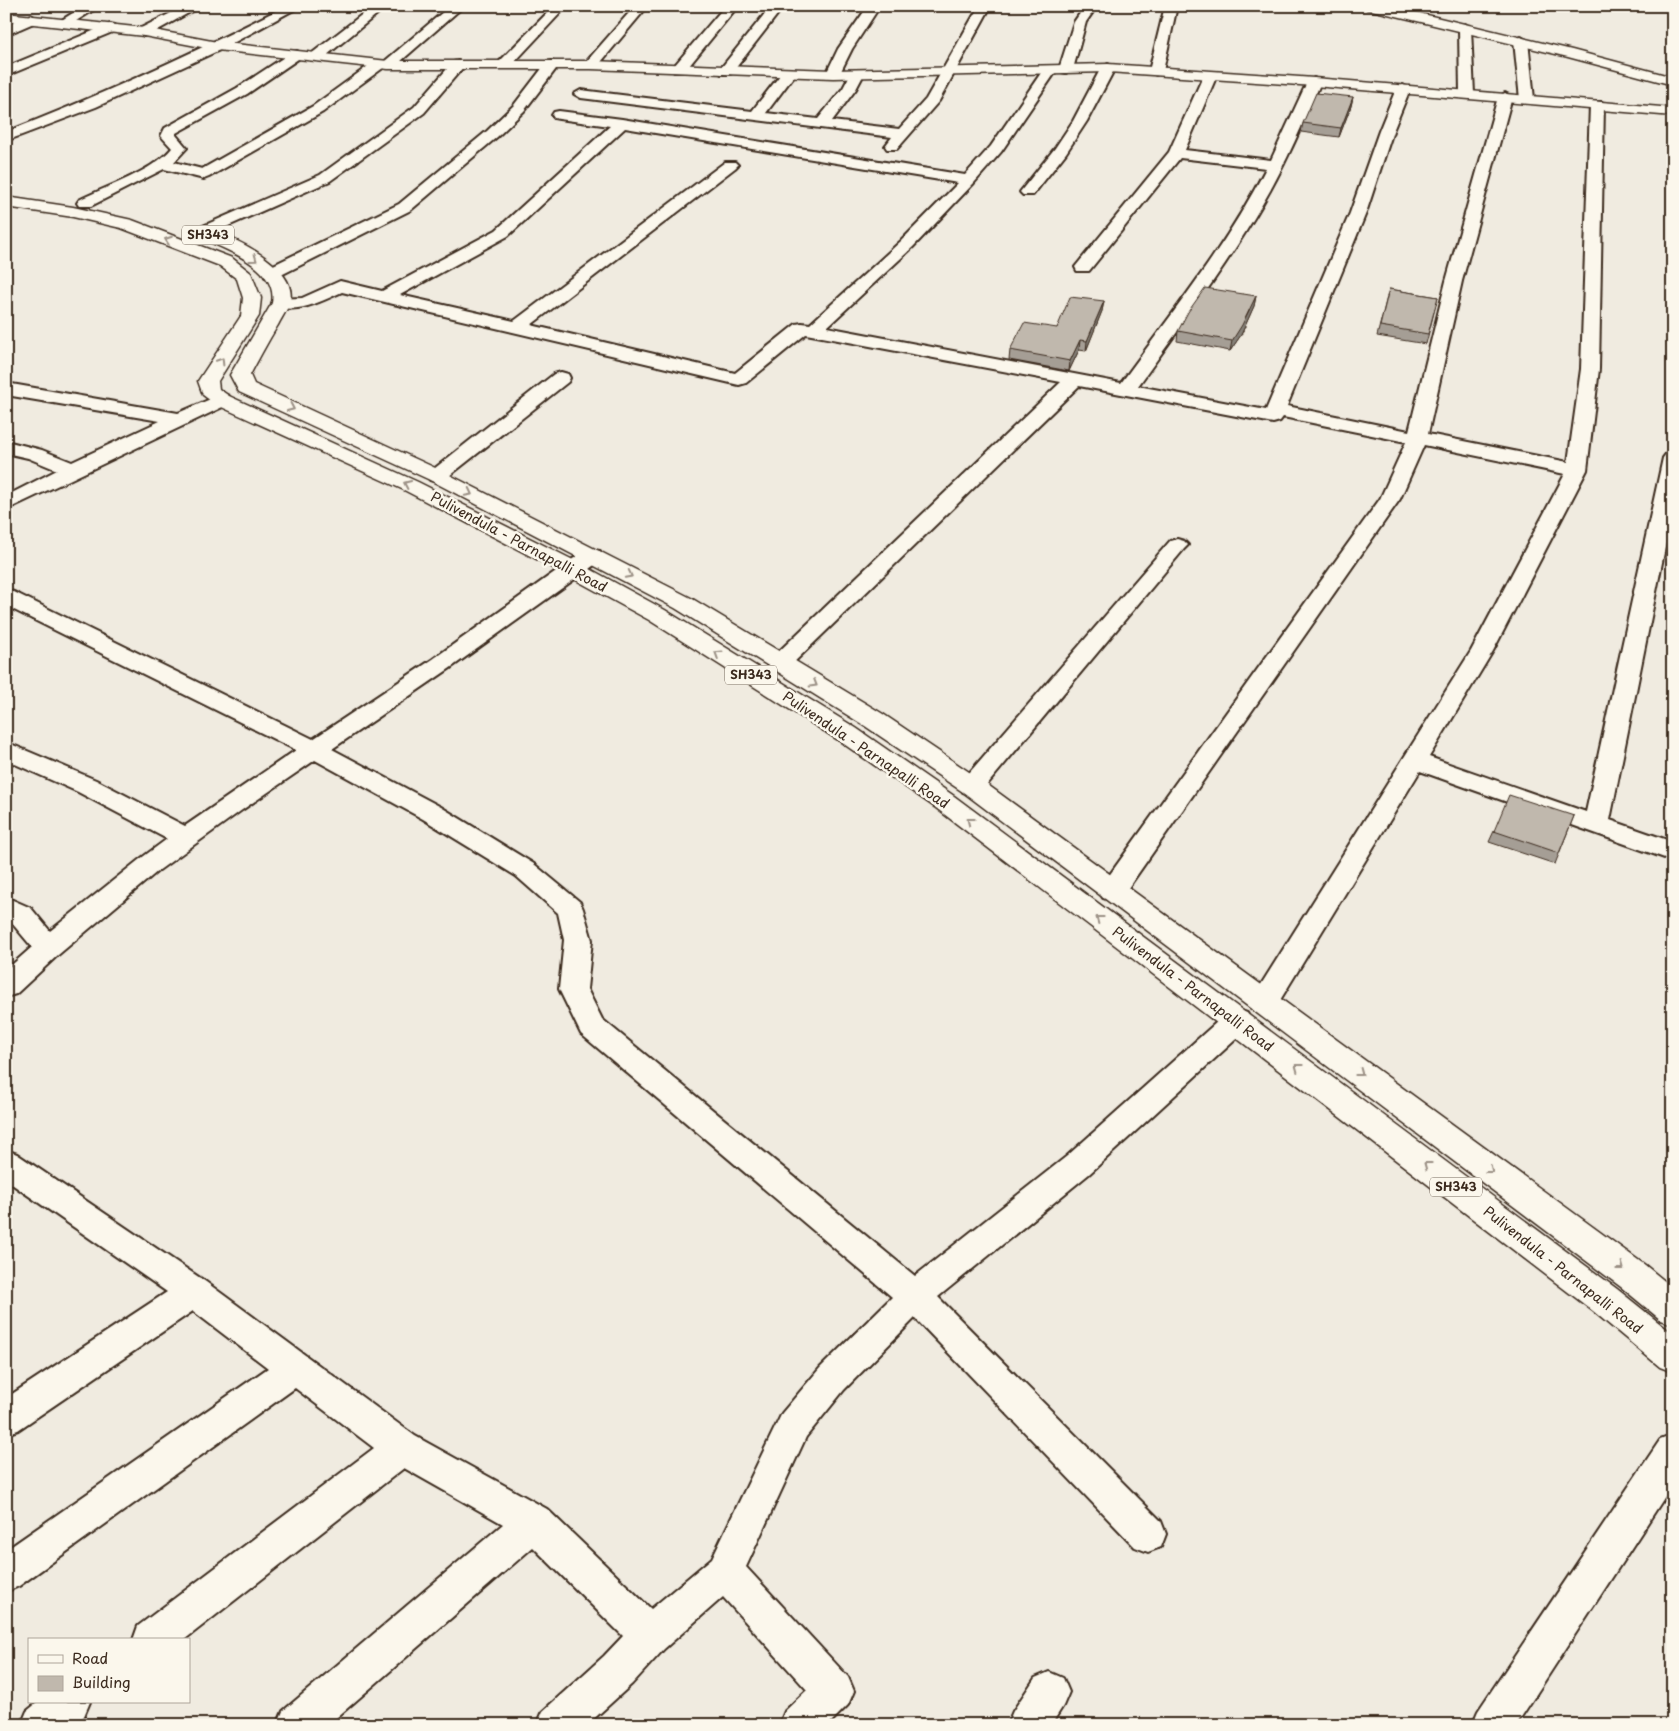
<svg xmlns="http://www.w3.org/2000/svg" width="1679" height="1731" viewBox="0 0 1679 1731" font-family="'Playpen Sans',sans-serif">
	<style>
		.lines { fill: none; stroke-linecap: round; stroke-linejoin: round }
		.minor-casing { stroke: #3b2a1e; stroke-width: 4 }
		.tertiary-casing { stroke: #3b2a1e; stroke-width: 3 }
		.primary-casing { stroke: #3b2a1e; stroke-width: 3 }
		.minor { fill: #fbf7ec; fill-rule: evenodd }
		.tertiary { fill: #fbf7ec; fill-rule: evenodd }
		.primary { fill: #fbf7ec; fill-rule: evenodd }
		.wall { fill: #a59e95; stroke: #3b2a1e }
		.shaded-wall { fill: #868179; stroke: #3b2a1e }
		.building { fill: #c0b8ad; stroke: #3b2a1e }
		.oneway { stroke: #9b9085 }
		.labels { text-anchor: middle; stroke-width: 5; stroke-linejoin: round; paint-order: stroke }
		.shield { fill: #fbf7ec; stroke: #75685c; stroke-width: 1 }
		.shield-label { font-size: 12px; font-weight: bold; fill: #3b2a1e }
		.street-label { font-size: 14px; fill: #3b2a1e; stroke: #fbf7ec }
	</style>
	<rect width="100%" height="100%" fill="#f0ebe0"/>
	<filter id="ink" filterUnits="userSpaceOnUse"><feTurbulence type="fractalNoise" baseFrequency=".02" numOctaves="2"/><feDisplacementMap in="SourceGraphic" scale="10" xChannelSelector="R" yChannelSelector="G"/><feConvolveMatrix kernelMatrix="1 2 1 2 8 2 1 2 1" color-interpolation-filters="sRGB"/></filter>
	<g filter="url(#ink)">
		<g class="lines">
			<g class="minor-casing">
				<g id="minor">
					<path d="M84,6h16l-32,20 -5,1 -6,-4z"/>
					<path d="M185,6h16l-52,29 -5,1 -6,-4 1,-3z"/>
					<path d="M285,6h16l-79,43 -126,58 -90,34v-9c96,-37 188,-79 279,-126z"/>
					<path d="M373,6h14l-66,54h-10l-2,-3 2,-3z"/>
					<path d="M450,6h14l-71,62h-10l-60,44 -114,65 -5,2 -40,-10 -73,37h-12l-2,-3 2,-3c28,-14 73,-28 93,-52l-11,-12 4,-8 72,-40 55,-36 5,-1 7,4 -57,39 -71,39v2l11,13 -13,14 28,7 111,-63 62,-45h10z"/>
					<path d="M554,6h13l-58,62h-10l-2,-3 2,-3z"/>
					<path d="M635,6h13l-52,62h-10l-2,-3 2,-3z"/>
					<path d="M725,6h13l-54,66h-10l-2,-3 2,-3z"/>
					<path d="M771,6h13l-53,68h-10l-2,-3 2,-3z"/>
					<path d="M868,6h12l-28,43 -14,28h-10l-2,-3 12,-25z"/>
					<path d="M979,6h12l-52,95 -42,48h-10l-2,-3 7,-9 -311,-39 -7,-4 7,-4 171,21 32,-41 5,-1 7,4 -30,40 52,6 25,-31 9,-17 5,-1 7,4 -8,15 -24,32 67,8 27,-30z"/>
					<path d="M1085,6h12l-11,16 -13,47 -7,4 -5,-1 -2,-3 15,-47z"/>
					<path d="M1165,6h12l-14,65 -7,4 -7,-4z"/>
					<path d="M31,15l6,4 -1,3 -30,13v-9z"/>
					<path d="M110,24l5,1 1,3 -1,3 -109,45v-9z"/>
					<path d="M1465,24l6,4 3,66 -7,4 -7,-4 -1,-66z"/>
					<path d="M1521,37l7,4 6,58 -7,4 -7,-4 -6,-58z"/>
					<path d="M458,61l7,4 -41,48 -94,68 -122,54h-12l-2,-3 2,-3 124,-54 94,-68 39,-45z"/>
					<path d="M552,61l7,4 -35,46 -27,26 -86,73 -134,67h-12l-2,-4 2,-4 134,-65 88,-73 27,-26 33,-43z"/>
					<path d="M1108,64l7,4 -28,53 -21,32 -33,42h-10l-3,-3 35,-44 18,-27 28,-53z"/>
					<path d="M1050,66l7,4 -56,82 -27,31 -61,64 -86,80 294,56c51,-70 106,-138 145,-215l-86,-10 -91,113h-12l-2,-4 94,-115 36,-80h10l2,3 -32,75 86,10 36,-78 7,-4 7,4c-18,41 -35,82 -58,121 -37,64 -82,123 -125,183l128,24 84,-197 29,-82 17,-42 7,-4 7,4 -17,42 -27,82 -79,193 122,25 37,-150 52,-184 7,-4 7,4 -50,184 -34,153 140,28 13,-93 9,-264 2,-3h10l2,3 -5,264 -12,101 -94,181 -64,106 157,55 77,-354 3,-4 7,-2v56l-63,312 63,22v19l-253,-90 -146,239 -10,3 -10,-3 -4,-8 221,-351 94,-177 -141,-29 -24,54 -279,399 -9,2 -9,-2 -4,-7 4,-7 277,-385 26,-57 -123,-25 -3,4 -7,2 -194,-37 -291,282 -8,2 -8,-2 -4,-5 4,-5 289,-276 -255,-48 -60,49 -7,2 -397,-93c-22,10 -42,21 -67,15l-3,-4 3,-4 27,-1 38,-17 42,10 114,-61 114,-104 -51,-7 -5,-1 -2,-3 2,-3 5,-1 63,8 343,56 26,-29 54,-79zM625,128l333,55 -57,58 -91,83 -8,-1 -6,1 -61,49 -204,-48 204,-157 3,-3 -3,-3h-10l-211,159 -114,-26 108,-59z"/>
					<path d="M561,372l7,2 2,4 -2,4 -124,98 -7,2 -7,-2 -3,-4 3,-4 124,-98z"/>
					<path d="M6,383l172,30 44,-19 7,2 2,4 -2,4 -223,106v-14l51,-26 -29,-12 -22,-5v-12l36,9 30,12 88,-41 -154,-26z"/>
					<path d="M1177,539l7,2 4,4 -4,4 -203,243 -9,2 -9,-2 -3,-6 3,-6 207,-239z"/>
					<path d="M592,550l8,1 3,5 -3,5 -151,108 -117,80 109,58 93,57 46,38 3,7 9,31 -5,49 15,30 313,257 152,-120 160,-143 10,-3 10,3 4,8 -4,8 -158,145 -151,123 223,224 5,13 -5,13 -13,5 -13,-5 -220,-229 -71,72 -38,47 -60,130 102,110 6,14 -6,14 -20,20h-49l6,-14 22,-21 -84,-93 -59,52 -32,35 -45,41h-50l6,-14 61,-55 19,-20 -90,-89 -205,178h-51l6,-14 220,-187 -99,-56 -220,172h-51l5,-14 236,-178 -79,-60 -276,198 -13,6v-42l262,-182 -75,-57 -175,119 -12,4v-36l161,-106 -161,-112v-30l11,4 189,128 209,154 132,73 104,100 61,-51 70,-145 38,-45 72,-71 -311,-263 -22,-45 5,-49 -6,-27 -42,-37 -93,-57 -108,-59 -73,50 -84,61 -100,84 -42,39 -10,3v-27l26,-23 -21,-25 -5,-3v-22l25,11 19,23 90,-72 27,-20 -89,-47 -72,-32v-18l90,38 89,46 111,-76 -290,-144v-16l8,2 299,147 120,-80 151,-108z"/>
					<path d="M1673,1435v49l-157,241h-44l6,-14 182,-271z"/>
					<path d="M1049,1672l14,6 6,14 -6,14 -12,19h-44l6,-14 22,-33z"/>
					<path d="M38,1702h52l-6,14 -11,9h-52l6,-14z"/>
				</g>
			</g>
			<g class="tertiary-casing">
				<g id="tertiary">
					<path d="M1366,6h24l182,44 101,27v8l-105,-28 -201,-48z"/>
					<path d="M6,13l138,15 73,14 171,19h203l242,9 275,-6 206,14 359,30v8l-359,-30 -206,-14 -275,6 -242,-9h-203l-171,-19 -73,-14 -138,-15z"/>
				</g>
			</g>
			<g class="primary-casing">
				<g id="primary">
					<path d="M6,197l67,10 59,13 100,38 19,15 10,25 -2,18 -41,65 1,8 10,7 189,86 163,82 84,46 191,118 98,68 663,493 56,45v38l-13,-5 -67,-56 -657,-503 -98,-68 -189,-120 -84,-46 -161,-84 -189,-86 -12,-9 -5,-14 43,-65 2,-18 -6,-19 -17,-13 -99,-38 -48,-11 -67,-10z"/>
					<path d="M213,232c25,6 85,37 77,69 -2,8 -8,16 -12,24 -10,16 -19,33 -28,50l4,9 190,88 247,126 192,116 98,66 664,485 28,23v36l-12,-4 -40,-33 -658,-495 -98,-66 -190,-118 -245,-128 -191,-88 -9,-17 42,-72c6,-34 -40,-51 -65,-62l-2,-4 2,-4z"/>
				</g>
			</g>
			<use href="#minor" class="minor"/>
			<use href="#tertiary" class="tertiary"/>
			<use href="#primary" class="primary"/>
		</g>
		<g class="wall">
			<path d="M1353,97l-2,9 -12,31 -38,-5 2,-9z"/>
			<path d="M1389,289l49,8 -12,47 -49,-8z"/>
			<path d="M1256,296l-2,10 -13,29 -11,16 -53,-10 1,-10z"/>
			<path d="M1104,301l-2,10 -16,40 -7,-1 -10,21 -60,-11 1,-10 47,-22z"/>
			<path d="M1574,816l-19,48 -66,-22 5,-11z"/>
		</g>
		<g class="shaded-wall">
			<path d="M1353,97l-2,9 -12,31 2,-9z"/>
			<path d="M1256,296l-2,10 -13,29 -11,16 2,-10z"/>
			<path d="M1104,301l-2,10 -16,40 1,-10z"/>
			<path d="M1080,340l-1,10 -10,21 1,-10z"/>
		</g>
		<g class="building">
			<path d="M1316,93l37,4 -12,31 -38,-5z"/>
			<path d="M1205,288l51,8 -14,29 -10,16 -54,-10 10,-19z"/>
			<path d="M1389,289l49,8 -10,37 -48,-8z"/>
			<path d="M1070,297l34,4 -17,40 -7,-1 -10,21 -60,-11 14,-27 33,5z"/>
			<path d="M1509,795l65,21 -15,37 -65,-22z"/>
		</g>
		<defs><path id="oneway-chevron" d="M-2-3.5L2.5 0L-2 3.5" fill="none" stroke-width="1.6" stroke-linecap="round" stroke-linejoin="round" transform="scale(1.25)"/></defs>
		<g class="oneway">
			<use href="#oneway-chevron" transform="translate(168 240) rotate(-160)"/>
			<use href="#oneway-chevron" transform="translate(254 259) rotate(36)"/>
			<use href="#oneway-chevron" transform="translate(221 361) rotate(-58)"/>
			<use href="#oneway-chevron" transform="translate(291 408) rotate(25)"/>
			<use href="#oneway-chevron" transform="translate(407 484) rotate(-155)"/>
			<use href="#oneway-chevron" transform="translate(469 493) rotate(27)"/>
			<use href="#oneway-chevron" transform="translate(629 575) rotate(27)"/>
			<use href="#oneway-chevron" transform="translate(718 654) rotate(-148)"/>
			<use href="#oneway-chevron" transform="translate(814 684) rotate(31)"/>
			<use href="#oneway-chevron" transform="translate(970 821) rotate(-142)"/>
			<use href="#oneway-chevron" transform="translate(1099 919) rotate(-143)"/>
			<use href="#oneway-chevron" transform="translate(1298 1067) rotate(-143)"/>
			<use href="#oneway-chevron" transform="translate(1360 1073) rotate(37)"/>
			<use href="#oneway-chevron" transform="translate(1427 1165) rotate(-143)"/>
			<use href="#oneway-chevron" transform="translate(1490 1170) rotate(37)"/>
			<use href="#oneway-chevron" transform="translate(1621 1267) rotate(37)"/>
		</g>
	</g>
	<g class="labels">
		<g class="shield">
			<rect x="182" y="225.5" width="52" height="19" rx="4"/>
			<rect x="725" y="665.5" width="52" height="19" rx="4"/>
			<rect x="1430" y="1177.5" width="52" height="19" rx="4"/>
		</g>
		<g class="shield-label">
			<text x="208" y="239">SH343</text>
			<text x="751" y="679">SH343</text>
			<text x="1456" y="1191">SH343</text>
		</g>
		<g class="street-label">
			<text transform="translate(519 542) rotate(28)" y="5">Pulivendula - Parnapalli Road</text>
			<text transform="translate(866 750) rotate(34)" y="5">Pulivendula - Parnapalli Road</text>
			<text transform="translate(1193 989) rotate(37)" y="5">Pulivendula - Parnapalli Road</text>
			<text transform="translate(1563 1270) rotate(38)" y="5">Pulivendula - Parnapalli Road</text>
		</g>
	</g>
	<rect width="1679" height="1731" fill="none" stroke="#fbf7ec" stroke-width="25"/>
	<rect x="12" y="12" width="1654" height="1706" fill="none" stroke="#3b2a1e" stroke-width="2" filter="url(#ink)"/>
	<rect x="28" y="1638" width="162" height="65" fill="#fbf7ec" stroke="#aea59a"/>
	<rect x="38" y="1655" width="25" height="8" fill="#fbf7ec" stroke="#aea59a"/>
	<text x="72" y="1664" font-size="15" fill="#3b2a1e">Road</text>
	<rect x="38" y="1676" width="25" height="15" fill="#c0b8ad" stroke="#aea59a"/>
	<text x="72" y="1688" font-size="15" fill="#3b2a1e">Building</text>
</svg>
